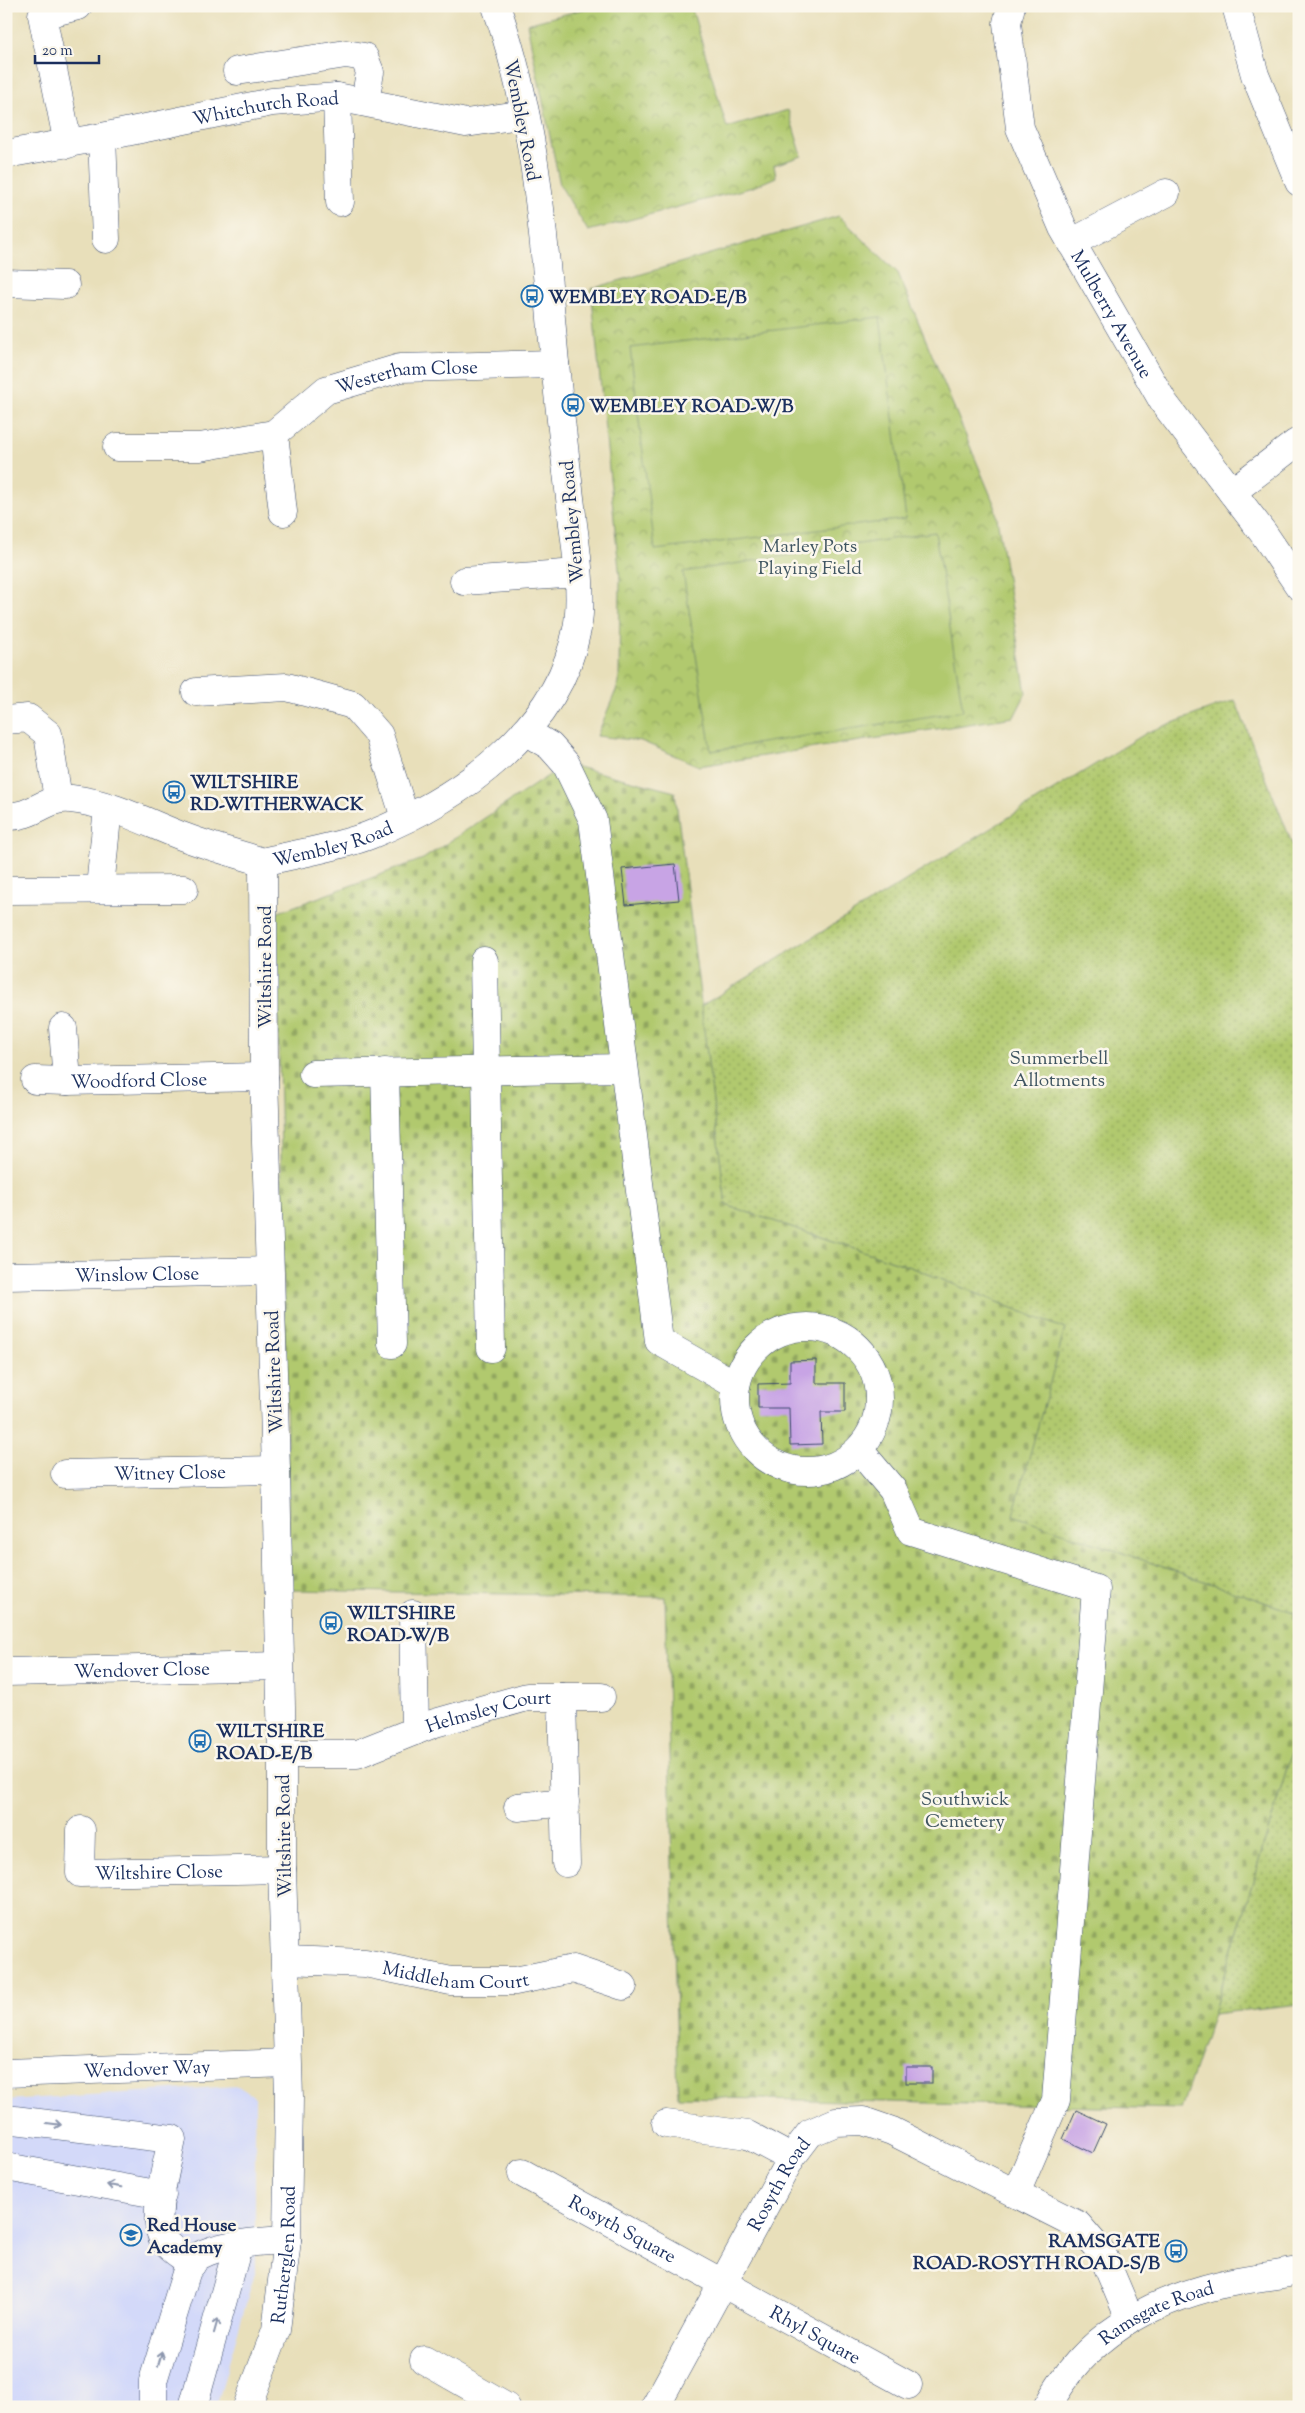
<svg xmlns="http://www.w3.org/2000/svg" width="1305" height="2413" viewBox="0 0 1305 2413" font-family="'Sorts Mill Goudy',serif">
	<style>
		.built { fill: #d3d9f9 }
		.cemetery { fill: url(#cemetery-stones); stroke: #667c66 }
		.park { fill: url(#park-crowns); stroke: #667c66 }
		.garden { fill: url(#garden-dots); stroke: #667c66 }
		.pitch { fill: #b1c96e; stroke: #667c66 }
		.building { fill: #c8a4e5 }
		.lines { fill: none; stroke-linecap: round; stroke-linejoin: round }
		.minor-casing { stroke: #3a496c; stroke-width: 29 }
		.minor { stroke: #fff; stroke-width: 28 }
		.oneway { stroke: #8d97ae }
		.labels { text-anchor: middle; stroke-width: 5; stroke-linejoin: round; paint-order: stroke }
		.street-label { font-size: 19px; fill: #1b2f5e; stroke: #fbf7ec }
		.poi-label { font-size: 19px; font-weight: bold; fill: #1b2f5e; stroke: #fbf7ec; text-anchor: start }
		.park-label { font-size: 19px; fill: #405662; stroke: #fbf7ec }
	</style>
	<defs>
		<pattern id="cemetery-stones" width="16" height="16" patternUnits="userSpaceOnUse" patternTransform="scale(1.25)"><rect width="16" height="16" fill="#b1c96e"/><path d="M2 7V4a2 2 0 0 1 4 0v3zM10 15v-3a2 2 0 0 1 4 0v3z" fill="#8fa45e"/></pattern>
		<pattern id="park-crowns" width="20" height="18" patternUnits="userSpaceOnUse" patternTransform="scale(1.25)"><rect width="20" height="18" fill="#b1c96e"/><path d="M2 6a3 3 0 1 1 6 0M12 15a3 3 0 1 1 6 0" fill="none" stroke="#8fa45e"/></pattern>
		<pattern id="garden-dots" width="8" height="8" patternUnits="userSpaceOnUse" patternTransform="scale(1.25)"><rect width="8" height="8" fill="#b1c96e"/><path d="M2 2h.1M6 6h.1" fill="none" stroke="#8fa45e" stroke-width="1.8" stroke-linecap="round"/></pattern>
	</defs>
	<rect width="100%" height="100%" fill="#fbf7ec"/>
	<filter id="ink" filterUnits="userSpaceOnUse"><feTurbulence type="fractalNoise" baseFrequency=".02" numOctaves="2"/><feDisplacementMap in="SourceGraphic" scale="10" xChannelSelector="R" yChannelSelector="G"/><feConvolveMatrix kernelMatrix="1 2 1 2 8 2 1 2 1" color-interpolation-filters="sRGB"/></filter>
	<filter id="wash" filterUnits="userSpaceOnUse"><feTurbulence type="fractalNoise" baseFrequency=".0096" numOctaves="4" result="noise"/><feDisplacementMap in="SourceGraphic" scale="20" xChannelSelector="R" yChannelSelector="G"/><feGaussianBlur stdDeviation="1.12" result="paint"/><feColorMatrix in="noise" values="0 0 0 0 0 0 0 0 0 0 0 0 0 0 0 0 0 1.4 0 .05"/><feComposite in="paint" operator="in"/></filter>
	<g filter="url(#wash)">
		<rect width="100%" height="100%" fill="#e8dfba"/>
		<path class="built" d="M238,2086l17,11v176l-39,134h-210v-307z"/>
		<path class="cemetery" d="M566,764l109,28 51,413 185,62 154,62 -51,186 285,99v114l-86,286 -32,95 -503,-12 -13,-500 -375,-7 -14,-677 147,-54z"/>
		<g class="park">
			<path d="M595,6h91l6,3 35,119 61,-18 14,46 -28,9 2,12 -23,10 -165,44 -28,-46 -33,-161z"/>
			<path d="M839,216l59,57 97,233 31,187 -12,24 -315,49 -58,-25 -44,-5 22,-53 1,-104 -29,-290z"/>
		</g>
		<g class="garden">
			<path d="M1235,700l64,161v753l-286,-99 52,-186 -154,-62 -185,-62 -25,-199 447,-274z"/>
			<path d="M1299,1728v276l-86,10z"/>
		</g>
		<g class="pitch">
			<path d="M880,317l26,202 -251,31 -25,-202z"/>
			<path d="M935,532l28,179 -252,40 -28,-179z"/>
		</g>
		<g id="blocks">
			<g class="building">
				<path d="M675,864l4,36 -53,5 -4,-36z"/>
				<path d="M816,1360v23h29v29h-24l1,32 -32,1 -1,-37h-31v-24l32,-1v-22z"/>
				<rect x="906" y="2067" width="26" height="16"/>
				<path d="M1076,2110l30,14 -13,29 -30,-14z"/>
			</g>
		</g>
	</g>
	<g filter="url(#ink)">
		<use href="#blocks" fill-opacity="0" stroke="#3a496c" stroke-width="1"/>
		<g class="lines">
			<g class="minor-casing">
				<g id="minor">
					<path id="s1" d="M1011,6l-4,17 13,105 43,100 101,175 100,131 35,52"/>
					<path d="M1236,6l19,69 44,107"/>
					<path d="M237,71l109,-17 18,3 6,15 -5,30"/>
					<path d="M337,97l3,105"/>
					<path d="M102,137l4,102"/>
					<path d="M68,144l-26,-129 36,-9"/>
					<path id="s2" d="M6,154l96,-17 170,-35 65,-5 129,26 59,-9"/>
					<path d="M1071,243l95,-50"/>
					<path d="M6,283l59,2"/>
					<path d="M274,434l9,78"/>
					<path id="s3" d="M117,447h83l74,-13 52,-44 74,-22 155,-4"/>
					<path d="M1232,492l64,-49"/>
					<path d="M464,581l114,-8"/>
					<path d="M196,692l91,-5 66,18 26,30 26,83"/>
					<path d="M6,720l22,-2 20,16 10,65"/>
					<path d="M525,731l25,15 16,18 27,56 66,521 77,44"/>
					<path d="M6,816c28,2 40,-20 65,-17 39,4 72,22 108,36 28,11 56,18 84,27"/>
					<path id="s4" d="M263,862c32,-8 77,-15 107,-27 89,-36 188,-104 207,-206 6,-31 0,-74 -4,-105 -6,-54 -13,-107 -18,-161 -11,-120 -18,-243 -59,-357"/>
					<path d="M100,888l8,-81"/>
					<path d="M6,890l178,-1"/>
					<path d="M484,961l7,387"/>
					<path id="s5" d="M63,1028l4,53 197,-4"/>
					<path d="M385,1072l7,272"/>
					<path d="M313,1074l311,-6"/>
					<path d="M35,1080l32,1"/>
					<path id="s6" d="M6,1276l263,-5"/>
					<circle cx="807" cy="1399" r="72"/>
					<path d="M859,1450l34,40 18,41 185,58 -40,511 -40,93"/>
					<path id="s7" d="M65,1474l211,-4"/>
					<path d="M413,1614l2,117"/>
					<path id="s8" d="M6,1672l273,-6"/>
					<path d="M562,1697l4,166"/>
					<path id="s9" d="M282,1754h75l78,-31 92,-26h74"/>
					<path d="M518,1807l47,-5"/>
					<path id="s10" d="M81,1830l-1,43 202,-4"/>
					<path id="s11" d="M286,1960l79,3 86,18h64l58,-12 50,17"/>
					<path id="s12" d="M6,2073l281,-10"/>
					<path d="M6,2119l166,20c-4,24 -23,83 -7,103 6,8 19,15 27,22"/>
					<path d="M666,2124l82,11 43,23"/>
					<path d="M6,2167l156,28"/>
					<path id="s13" d="M522,2173l386,212"/>
					<path d="M424,2360l82,47"/>
					<path d="M153,2407v-26l34,-111c3,-3 6,-9 9,-12 18,-14 69,-17 91,-18"/>
					<path d="M193,2407l45,-161"/>
					<path id="s14" d="M247,2407l29,-77 11,-90 2,-143 -7,-228v-115l-6,-284 -12,-393 -1,-215"/>
					<path id="s15" d="M655,2407l136,-249 19,-25 26,-11 27,-1 29,10 186,94 24,28 28,66"/>
					<path id="s16" d="M1047,2407c38,-71 100,-105 176,-123 25,-6 51,-8 76,-13"/>
				</g>
			</g>
			<use href="#minor" class="minor"/>
		</g>
		<defs><path id="oneway-shaft" d="M-6 0H5M1.5-3L5.5 0L1.5 3" fill="none" stroke-width="1.6" stroke-linecap="round" stroke-linejoin="round" transform="scale(1.25)"/></defs>
		<g class="oneway">
			<use href="#oneway-shaft" transform="translate(54 2124) rotate(7)"/>
			<use href="#oneway-shaft" transform="translate(114 2186) rotate(-170)"/>
			<use href="#oneway-shaft" transform="translate(216 2326) rotate(-74)"/>
			<use href="#oneway-shaft" transform="translate(160 2359) rotate(-73)"/>
		</g>
	</g>
	<defs>
		<g id="bus-ring" transform="scale(1.125)"><circle r="9.5" fill="#fbf7ec" stroke="#1f6fb2" stroke-width="1.5"/><path d="M-5-6H5V4H4V6H2V4H-2V6H-4V4H-5ZM-3.5-4V0h7V-4ZM-3.5 1.2v1.5H-2V1.2ZM2 1.2v1.5H3.5V1.2Z" fill="#1f6fb2"/></g>
		<g id="school-ring" transform="scale(1.125)"><circle r="9.5" fill="#fbf7ec" stroke="#1f6fb2" stroke-width="1.5"/><path d="M0-5L7-2L0 1L-7-2ZM-4 1L0 2.5L4 1V4Q0 6-4 4Z" fill="#1f6fb2"/></g>
	</defs>
	<g fill-rule="evenodd">
		<use href="#bus-ring" x="532" y="296"/>
		<use href="#bus-ring" x="573" y="405"/>
		<use href="#bus-ring" x="174" y="792"/>
		<use href="#bus-ring" x="331" y="1623"/>
		<use href="#bus-ring" x="200" y="1741"/>
		<use href="#school-ring" x="131" y="2235"/>
		<use href="#bus-ring" x="1176" y="2251"/>
	</g>
	<g class="labels">
		<g class="street-label">
			<text dy="7" stroke="none"><textPath href="#s2" startOffset="264">Whitchurch Road</textPath></text>
			<text transform="translate(523 120) rotate(79)" y="7">Wembley Road</text>
			<text dy="7" stroke="none"><textPath href="#s1" startOffset="331">Mulberry Avenue</textPath></text>
			<text dy="7" stroke="none"><textPath href="#s3" startOffset="309">Westerham Close</textPath></text>
			<text transform="translate(571 522) rotate(-95)" y="7">Wembley Road</text>
			<text dy="7" stroke="none"><textPath href="#s4" startOffset="72">Wembley Road</textPath></text>
			<text transform="translate(264 967) rotate(-90)" y="7">Wiltshire Road</text>
			<text dy="7" stroke="none"><textPath href="#s5" startOffset="125">Woodford Close</textPath></text>
			<text dy="7" stroke="none"><textPath href="#s6" startOffset="131">Winslow Close</textPath></text>
			<text transform="translate(273 1372) rotate(-92)" y="7">Wiltshire Road</text>
			<text dy="7" stroke="none"><textPath href="#s7" startOffset="105">Witney Close</textPath></text>
			<text dy="7" stroke="none"><textPath href="#s8" startOffset="136">Wendover Close</textPath></text>
			<text dy="7" stroke="none"><textPath href="#s9" startOffset="214">Helmsley Court</textPath></text>
			<text transform="translate(283 1836) rotate(-91)" y="7">Wiltshire Road</text>
			<text dy="7" stroke="none"><textPath href="#s10" startOffset="122">Wiltshire Close</textPath></text>
			<text dy="7" stroke="none"><textPath href="#s11" startOffset="171">Middleham Court</textPath></text>
			<text dy="7" stroke="none"><textPath href="#s12" startOffset="141">Wendover Way</textPath></text>
			<text dy="7" stroke="none"><textPath href="#s15" startOffset="255">Rosyth Road</textPath></text>
			<text dy="7" stroke="none"><textPath href="#s13" startOffset="115">Rosyth Square</textPath></text>
			<text dy="7" stroke="none"><textPath href="#s14" startOffset="158">Rutherglen Road</textPath></text>
			<text dy="7" stroke="none"><textPath href="#s16" startOffset="149">Ramsgate Road</textPath></text>
			<text dy="7" stroke="none"><textPath href="#s13" startOffset="335">Rhyl Square</textPath></text>
		</g>
		<g class="poi-label">
			<text x="548" y="303">WEMBLEY ROAD-E/B</text>
			<text x="589" y="412">WEMBLEY ROAD-W/B</text>
			<text x="190" y="788">WILTSHIRE<tspan x="190" dy="22">RD-WITHERWACK</tspan></text>
			<text x="347" y="1619">WILTSHIRE<tspan x="347" dy="22">ROAD-W/B</tspan></text>
			<text x="216" y="1737">WILTSHIRE<tspan x="216" dy="22">ROAD-E/B</tspan></text>
			<text x="147" y="2231">Red House<tspan x="147" dy="22">Academy</tspan></text>
			<text x="1160" y="2247" text-anchor="end">RAMSGATE<tspan x="1160" dy="22">ROAD-ROSYTH ROAD-S/B</tspan></text>
		</g>
		<g class="park-label">
			<text x="810" y="552">Marley Pots<tspan x="810" dy="22">Playing Field</tspan></text>
			<text x="1059" y="1064">Summerbell<tspan x="1059" dy="22">Allotments</tspan></text>
			<text x="965" y="1805">Southwick<tspan x="965" dy="22">Cemetery</tspan></text>
		</g>
	</g>
	<rect width="1305" height="2413" fill="none" stroke="#fbf7ec" stroke-width="25"/>
	<path d="M35 55v8h64v-8" fill="none" stroke="#1b2f5e" stroke-width="2.5"/>
	<text x="42" y="55" font-size="15" fill="#1b2f5e" stroke="#fbf7ec" stroke-width="4" paint-order="stroke">20 m</text>
</svg>
